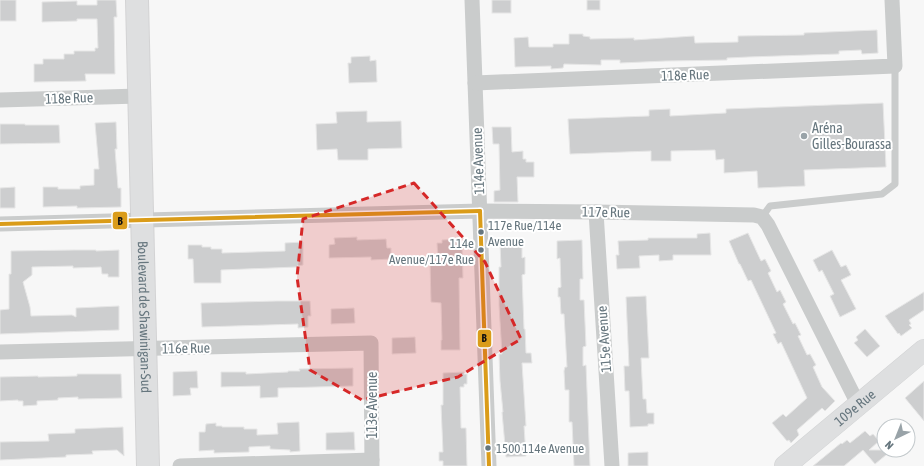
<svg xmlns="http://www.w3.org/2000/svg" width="924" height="466" viewBox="0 0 924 466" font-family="'Asap Condensed',sans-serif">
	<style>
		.building { fill: #cdcecf; stroke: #e6e6e6 }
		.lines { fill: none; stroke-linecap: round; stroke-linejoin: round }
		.secondary-casing { stroke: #d3d4d5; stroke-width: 22 }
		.primary-casing { stroke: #d3d3d4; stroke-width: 24 }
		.lane { stroke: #cacccc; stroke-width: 7 }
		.street { stroke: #cacccc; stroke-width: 15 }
		.secondary { stroke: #dedfe0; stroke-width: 21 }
		.primary { stroke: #dedfe0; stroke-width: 22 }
		.bus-1-casing { stroke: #fff; stroke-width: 7 }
		.bus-1 { stroke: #da9c19; stroke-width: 4 }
		.marked { fill: #d62828; fill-opacity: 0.2; stroke: #d62828; stroke-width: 3; stroke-dasharray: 8 5; stroke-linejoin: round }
		.poi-dot { fill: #99a3a8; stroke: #fff; stroke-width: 1.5 }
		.bus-dot { fill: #66767e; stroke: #fff; stroke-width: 1.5 }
		.labels { text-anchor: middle; stroke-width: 4; stroke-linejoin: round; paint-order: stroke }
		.bus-label { font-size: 13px; fill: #66767e; stroke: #fff; text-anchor: start }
		.street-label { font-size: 14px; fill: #66767e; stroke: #fff }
		.poi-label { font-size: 14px; fill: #66767e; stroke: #fff; text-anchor: start }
		.line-badge { stroke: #fff; stroke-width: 1.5 }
		.pale-badge-label { font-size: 11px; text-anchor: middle; font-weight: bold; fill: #111 }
	</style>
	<rect width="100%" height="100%" fill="#f7f7f7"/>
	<g class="building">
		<rect x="0" y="0" width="16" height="21"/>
		<path d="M97,0h19l1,17h-3l1,57h-30l1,7 -52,1v-18h9v-5h21v-5h10v-3h21v-3h3l-1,-29h-20v2l-35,1v-20l35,-1v4h20z"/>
		<rect x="492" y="0" width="19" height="13"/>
		<rect x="587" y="0" width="13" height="10"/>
		<path d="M877,30l1,23 -16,1 -1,-4 -22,1v3l-91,3 -21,1v2l-61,1 -46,2v-3h-19v5l-37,-1 -1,4 -12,1v-3l-36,1 -1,-29 14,-1 1,10h24v-3h16v-10h14v2l7,1v2l44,-1v2l60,-4 1,7 43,-1v-6l66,-1v-2z"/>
		<path d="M370,56v5l6,-1 1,22 -28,1 -1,-20h3v-6z"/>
		<path d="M883,103l3,64 -82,3 1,16 -47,2 -1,-17 -33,2v-14l-8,1 -1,-10 -44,1v10h-20v-10l-81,3 -2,-35 81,-3v-6l21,-1v7l56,-3v-4z"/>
		<path d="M367,111v11l34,-1 1,27 -34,1v11h-30l-1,-11 -20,1 -1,-26 21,-1 -1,-11z"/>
		<path d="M116,122l1,27h-2l3,39h3v19l-44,1v-2l-34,1v-20h15v2h22v-3l14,-1v-16h5l-4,-46z"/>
		<path d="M0,124h25v1h34l1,18 -60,1z"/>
		<path d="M492,127h19l1,25 11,-1v8h3v3h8v15h-17l1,25h-24v-11l6,-1 -1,-46h-6z"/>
		<path d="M15,187v21h-15v-20z"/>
		<path d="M710,233l1,22h-38v5l-14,1v-6l-20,1 1,12 -23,1 -1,-14h3l-1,-14 30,-1v-2h49v-4z"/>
		<path d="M748,233l13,28 4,-2 6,12 -3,2 9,19 3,-2 6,12 -3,2 10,20 2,-1 6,12 -3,1 9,19 3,-1 6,11 -3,2 9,20 13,14 -10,10 -3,-3 -25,22 2,5 -8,8 -2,-3 -2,1 -15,-18 11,-9 3,3 21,-19 -26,-56 -3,2 -5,-10 3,-1 -25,-53 -3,1 -8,-17h-1l-10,-23z"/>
		<path d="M357,237v3l29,-1 1,9h4v11l-20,1v-3l-42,1v-13l6,-1 -1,-6z"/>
		<path d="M459,239v5h3l1,34h-4l1,72h-19v-10h1l-1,-37 -10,-1 -1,-39h8l-1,-20h5v-3z"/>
		<path d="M582,240l1,39h-3v21h4l2,46 -3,1v19l3,-1 4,101h-16l-2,-44h-3v-32h-4l-1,-19 1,-4h2l-3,-53h-3l-1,-17h-2v-9l3,-1 -1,-29 -3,1v-18z"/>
		<path d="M303,242v23l-6,1v1l-76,3v13h-27l-1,-24h-5v-14h14v2h9v2h11v4l63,-2v-8z"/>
		<path d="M522,242v16l3,-1v17l-3,1 2,54h1l1,24h5l1,10h-10l4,63h-2l2,30 -20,1 -4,-45h1l-3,-31 -1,-27h3l-3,-49v-38h2l-1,-24z"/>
		<path d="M75,250h21v1l23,-1v27h-11v-3h-6l-1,-7 -28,1v-2l-41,1v8l-9,7 7,25 1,9 41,-1 4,2v-9l43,-2v24l-119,4v-24l9,-1v-35h2v-23z"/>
		<path d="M832,250l9,17 5,-2 5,10 -10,5 15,29 -16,8 -10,-21 4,-2 -12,-24 -3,2 -6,-12z"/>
		<path d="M924,292v18l-15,10 2,4 -2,1 3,3 -11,8 -2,-3 -1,1 -13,-18z"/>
		<path d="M646,296l3,62h-8l2,41h3l1,14h7v11h-6v2l-18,1 -1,-36h-4l-1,-25h5l-3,-69z"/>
		<path d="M277,301h33l1,15h-3v11l-10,1v-4l-96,3 -1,-24z"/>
		<path d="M354,308l1,15 -24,1v-15z"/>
		<path d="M865,329l15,17 -13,11 -13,-14 4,-3 -2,-3z"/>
		<path d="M415,337l1,16 -24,1v-16z"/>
		<path d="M353,368v18l-75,2v9l-18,1v-12l-39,1v-15h25v2l42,-2v-1h12l-1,-2z"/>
		<path d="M197,371l1,17h-8l1,7 -18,1v-24z"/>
		<path d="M464,372v2h3v10h-3v3h-4l1,41h5l1,38h-24v-5h-4v-9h4l-2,-47h2v-32z"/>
		<path d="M77,374h44l1,24 -44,1v-2l-20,1v2l-21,1v4l-14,1v-5h-5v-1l-18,1v-24l38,-1v1l39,-1z"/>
		<path d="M924,381v40l-19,-23z"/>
		<path d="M299,422l1,29 -10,1v-2l-20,-1v-3l-21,1v5l-35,1v-3l-15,1v-19h6l1,-8 10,-1v3h6v1h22v2h13v6l21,-1 -1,-11z"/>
		<path d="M123,427l1,29 -7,-6 -25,1 1,3 -27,1v2l-66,3v-18l49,-1 -1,-7 27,-1v-4z"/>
		<path d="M865,431l5,5 3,-2 6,7 -10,9h23l-17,14 -12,-14 -19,16h-31l28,-23 1,1 5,-4 3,3z"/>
		<path d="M349,432h5l1,18h-29v-17z"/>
		<path d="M648,452v14h-20v-13z"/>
	</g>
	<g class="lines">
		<g class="secondary-casing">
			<g id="secondary">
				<path id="s1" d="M785,466l139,-116"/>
			</g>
		</g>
		<g class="primary-casing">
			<g id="primary">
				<path id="s2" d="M137,0l11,466"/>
			</g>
		</g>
		<path class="lane" d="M762,217l8,-11 112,-12 13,-10v-118"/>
		<g class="street">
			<path d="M472,0l17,466"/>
			<path d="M475,83l420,-17 -3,-66"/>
			<path d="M0,100l139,-4"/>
			<path d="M596,212l16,254"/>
			<path d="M0,224l480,-13 116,1 158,3 8,2 6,8 90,179"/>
			<path d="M0,352l371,-9 1,123"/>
			<path d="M180,466l192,-6"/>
		</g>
		<use href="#secondary" class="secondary"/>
		<use href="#primary" class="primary"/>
		<g class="bus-1-casing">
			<g id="bus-1">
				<path d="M480,211l9,255"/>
				<path d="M0,224l480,-13"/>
			</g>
		</g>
		<use href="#bus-1" class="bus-1"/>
	</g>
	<path class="marked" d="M414,183l71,79 36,77 -63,38 -96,23 -52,-30 -13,-93 6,-58z"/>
	<circle class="poi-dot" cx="804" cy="136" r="4"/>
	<g class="bus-dot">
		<circle cx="481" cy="232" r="3.5"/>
		<circle cx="481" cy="250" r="3.5"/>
		<circle cx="488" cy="448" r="3.5"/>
	</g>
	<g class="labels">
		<g class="bus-label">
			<text x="488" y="230">117e Rue/114e<tspan x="488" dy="16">Avenue</tspan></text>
			<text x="474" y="248" text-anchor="end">114e<tspan x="474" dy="16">Avenue/117e Rue</tspan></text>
			<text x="496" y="453">1500 114e Avenue</text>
		</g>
		<g class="street-label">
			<text transform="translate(685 75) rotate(-2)" y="5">118e Rue</text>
			<text transform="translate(69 98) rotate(-2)" y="5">118e Rue</text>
			<text transform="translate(478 161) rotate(-92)" y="5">114e Avenue</text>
			<text transform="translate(606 212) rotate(1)" y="5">117e Rue</text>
			<text dy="5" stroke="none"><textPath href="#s2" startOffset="317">Boulevard de Shawinigan-Sud</textPath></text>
			<text transform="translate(604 339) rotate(-94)" y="5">115e Avenue</text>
			<text transform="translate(186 348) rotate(-1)" y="5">116e Rue</text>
			<text transform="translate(372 405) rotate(-90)" y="5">113e Avenue</text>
			<text dy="5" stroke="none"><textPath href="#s1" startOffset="91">109e Rue</textPath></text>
		</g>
		<g class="poi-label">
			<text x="812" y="133">Aréna<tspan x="812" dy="16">Gilles-Bourassa</tspan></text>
		</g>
	</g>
	<g class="line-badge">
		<rect x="112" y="211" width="16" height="19" rx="4" fill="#da9c19"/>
		<rect x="477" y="329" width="15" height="19" rx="4" fill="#da9c19"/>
	</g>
	<g class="pale-badge-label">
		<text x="120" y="225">B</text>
		<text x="484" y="342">B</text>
	</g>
	<g transform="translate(896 438) rotate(223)"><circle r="19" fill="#ffffff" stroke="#c2c8cb"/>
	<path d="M0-3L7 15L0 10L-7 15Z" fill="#99a3a8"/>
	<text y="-6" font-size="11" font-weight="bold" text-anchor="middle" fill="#66767e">N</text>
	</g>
</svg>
